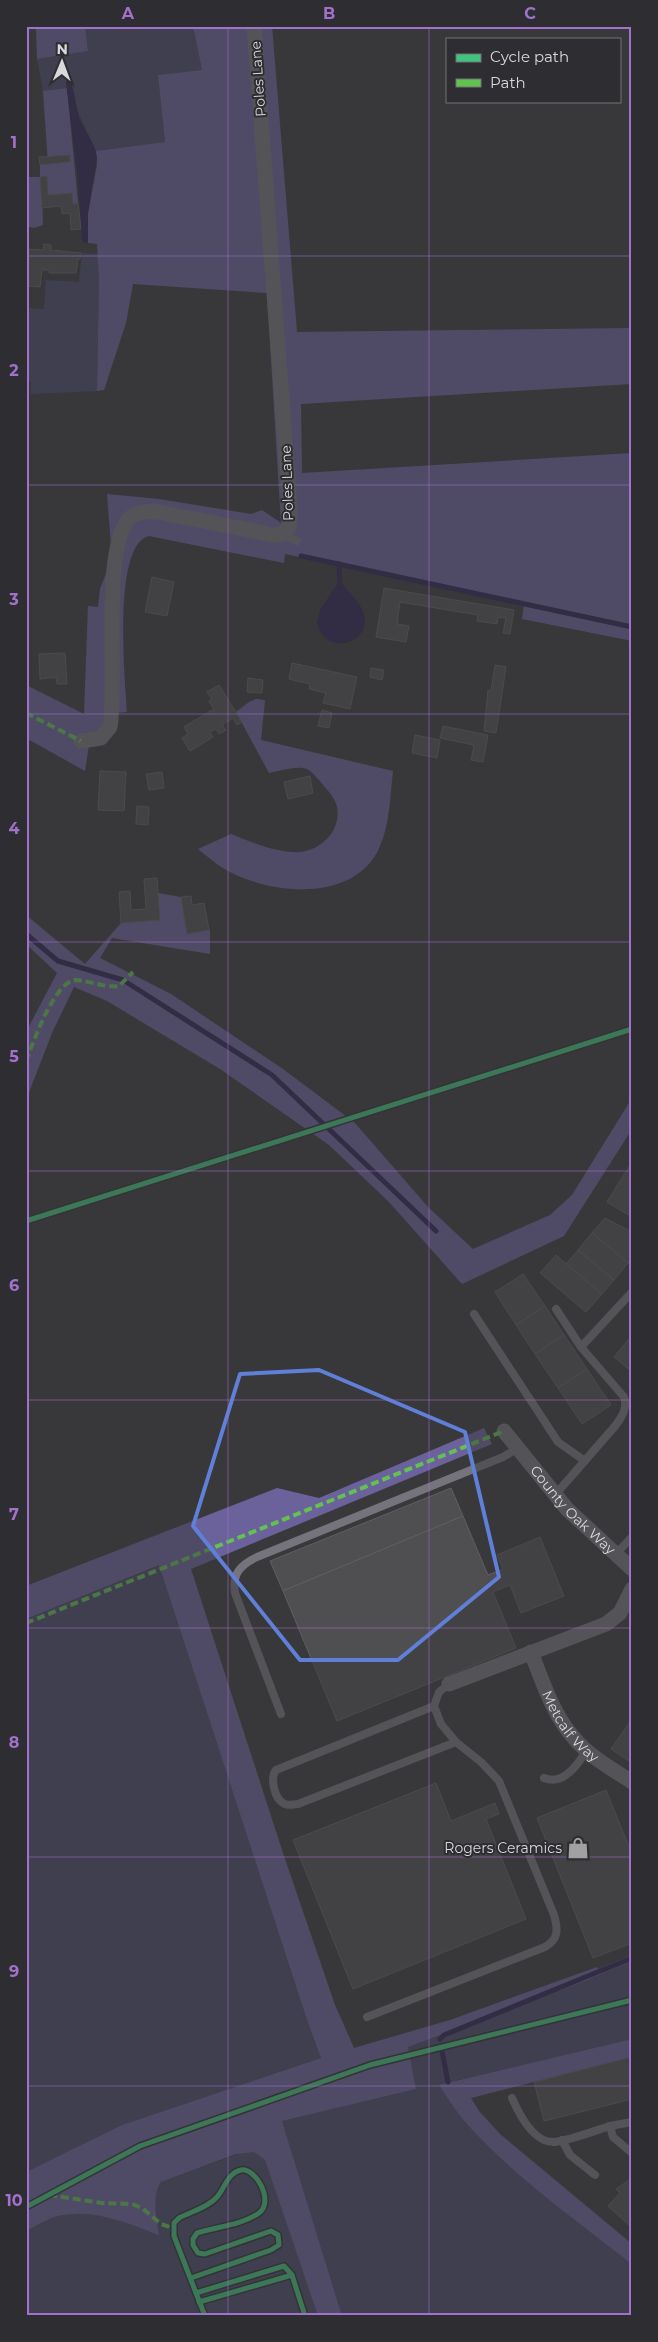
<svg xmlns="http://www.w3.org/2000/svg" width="658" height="2342" viewBox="0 0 658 2342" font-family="Montserrat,sans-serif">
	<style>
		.green { fill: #4b4769 }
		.forest { fill: #6b629c }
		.water { fill: #2a1d51 }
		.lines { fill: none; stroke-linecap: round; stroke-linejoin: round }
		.stream { stroke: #2a1d51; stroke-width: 5 }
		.building { fill: #4f4e50; stroke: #605f60 }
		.lane { stroke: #75747d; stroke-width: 8 }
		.street { stroke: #75747d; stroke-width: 15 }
		.quiet { stroke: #63c152; stroke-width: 4; stroke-dasharray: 8 4; stroke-linecap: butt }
		.cycleway-casing { stroke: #2e2d31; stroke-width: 8 }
		.cycleway { stroke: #40c37c; stroke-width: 5 }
		.marked { fill: none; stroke: #5f7fd9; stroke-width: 4; stroke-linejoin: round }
		.grid { fill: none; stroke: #a171cb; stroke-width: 1; stroke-opacity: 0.55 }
		.labels { text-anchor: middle; stroke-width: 4; stroke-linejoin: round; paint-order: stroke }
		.street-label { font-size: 14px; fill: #d9d9dc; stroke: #2e2d31 }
		.poi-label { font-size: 14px; fill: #d9d9dc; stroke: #2e2d31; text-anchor: end }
		.neatline { fill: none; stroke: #a171cb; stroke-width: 2 }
		.grid-label { font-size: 16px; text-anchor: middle; font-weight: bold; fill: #a171cb }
	</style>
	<rect width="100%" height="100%" fill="#39383a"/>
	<g class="green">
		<path d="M85,26h108l9,44 -44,5 7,67 -69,9 -29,-63 -24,3 -6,-32 51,-8z"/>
		<path d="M82,253l16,1 1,30 -2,107 -66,3v-13h-5v-73l18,1 2,-29 33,2z"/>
		<path d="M159,1565l149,458 13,35 -199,67 -96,47v-553z"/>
		<path d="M632,1961v78l-177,42 17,32 160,134v69h-290l-60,-195 134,-32 -8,-42 177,-66z"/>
		<path d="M244,2152h10l11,8 53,156h-292v-85c10,-5 21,-12 32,-15 34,-8 69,7 101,18 -1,-15 -9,-39 2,-52z"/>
	</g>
	<g class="forest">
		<path d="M36,26h49l3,25 -51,8z"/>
		<path d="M193,26h79l25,306 335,-4v56l-331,20 1,69 330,-20v188l-110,-22 2,-15 -239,-50 -1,9 -135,-27c-37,8 -24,145 -22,176l-22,2 -2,13 -14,18 -4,26 -59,-33v-53l58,29 4,-108 10,1 2,-18 12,-31 -5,-64 52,5 92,15 11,-4 19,13 -14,-230 -134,-9 -7,39 -22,67 -7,1 2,-110 -2,-37 -9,-1v-30l9,-48 -1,-14 69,-9 -7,-67 44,-5z"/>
		<path d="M67,88l11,115 -5,1 -1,-11 -30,3 1,29 -9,3 -8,-2v-49h14v-12l8,-1 -5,-73z"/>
		<path d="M256,699l9,1 -4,40 132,31c-3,25 -3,52 -13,75 -24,57 -107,49 -152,25 -11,-6 -20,-14 -30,-22l33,-15c20,8 41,17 62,18 24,2 49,-19 44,-45 -2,-10 -11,-18 -17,-26 -5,-5 -9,-12 -17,-13 -11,-1 -24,3 -34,5l-33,-61 13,-10z"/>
		<path d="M158,893l23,4 6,37 23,-4v24l-98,-16 -12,20 71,36 112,75 72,54 73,84 45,42 77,-34 22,-20 60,-97v31l-68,107 -102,48 -73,-82 -60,-57 -109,-76 -113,-68 -33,-14 -22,46 -26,67v-68l31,-59 -31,-29v-29l59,49 36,-41 39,-3z"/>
		<path d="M484,1428l8,16 -301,125 92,284 52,152 19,43 96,-28 147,-53 1,2 34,-14v6l-47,20 -177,66 8,42 -134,32 60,195h-24l-53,-156 -11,-8 -18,2 -75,28c-10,13 -4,37 -2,53 -32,-12 -66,-27 -101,-19 -11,3 -22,10 -32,15v-59l96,-47 199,-67 -13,-35 -149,-458 -133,54v-33l251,-98 42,10z"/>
		<path d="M632,2039v18l-161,41 8,13 21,23 132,110v20c-55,-43 -117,-87 -164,-139 -11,-12 -20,-27 -29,-40z"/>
	</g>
	<g class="water">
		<path d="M71,79l8,39 16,30 2,10 -9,55v30l-6,-1 -4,-63 -12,-96v-3z"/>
		<path d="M340,580c7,12 21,21 24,35 8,28 -39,43 -47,8l3,-13z"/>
	</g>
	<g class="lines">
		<g class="stream">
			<path d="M301,556l331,71"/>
			<path d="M339,564l1,22"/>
			<path d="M26,934l32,27 65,19 149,95 164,156"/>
			<path d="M440,2039l4,-4 188,-77"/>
			<path d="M442,2051l6,31"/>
		</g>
	</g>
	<g class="building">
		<path d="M70,155v7l-30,3 -1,-8z"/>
		<path d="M47,176l1,19 24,-2 1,11 5,-1 3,26 -10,1 -1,-17 -8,1 -1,-8 -19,2 -2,-31z"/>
		<path d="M44,244l7,1v5l30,3 -1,6h-2l-2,14h-27l1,-3h-8l-2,17 -14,-1v-37l17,1z"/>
		<path d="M152,577l22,5 -7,34 -22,-4z"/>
		<path d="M384,588l130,22 -4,24 -7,-1 3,-15 -8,-1 -1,7 -20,-3 1,-6 -78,-13 -3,22 12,2 -3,16 -30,-5z"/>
		<path d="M65,653l2,31h-10l-1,-7 -16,2 -1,-25z"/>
		<path d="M292,663l65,14 -7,32 -27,-6 3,-10 -17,-4 1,-5 -21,-5z"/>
		<path d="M495,665l11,2 -10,66 -12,-2 4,-41 3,1z"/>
		<path d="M371,668l13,2 -2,10 -12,-3z"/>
		<path d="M248,678l15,2 -1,13 -15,-1z"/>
		<path d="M219,685l23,37 -5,3 -4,-7 -11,7 4,5 -7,4 -3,-5 -6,3 3,5 -23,14 -8,-13 6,-4 -4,-7 28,-17 3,2 -6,-11 3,-2 -5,-7z"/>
		<path d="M322,710l10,3 -3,15 -11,-2z"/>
		<path d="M443,726l45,9 -5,27 -12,-2 3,-15 -34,-7z"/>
		<path d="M415,735l25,5 -3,18 -25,-5z"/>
		<path d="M100,771l26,1 -2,39 -26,-1z"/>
		<path d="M162,772l2,16 -15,2 -3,-16z"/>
		<path d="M310,776l3,17 -25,6 -4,-17z"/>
		<path d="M137,806l12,1 -1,18 -12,-1z"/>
		<path d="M157,878l3,42 -39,3 -2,-31 11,-1 1,19 15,-1 -2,-30z"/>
		<path d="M191,896l1,9 12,-2 5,27 -22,4 -6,-37z"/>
		<path d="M632,1162v55l-25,-15z"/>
		<path d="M605,1218l27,14v27l-4,4 -36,-30z"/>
		<path d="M592,1233l36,30 -14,17 -36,-30z"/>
		<path d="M578,1250l36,30 -12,14 -36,-30z"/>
		<path d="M556,1255l46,39 -16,18 -46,-39z"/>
		<path d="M523,1274l22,32 -29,19 -21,-33z"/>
		<path d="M545,1306l19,29 -29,19 -19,-29z"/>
		<path d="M564,1335l23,34 -29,19 -23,-34z"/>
		<path d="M629,1339l3,2v31l-18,-15z"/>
		<path d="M587,1369l24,36 -29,19 -24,-36z"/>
		<path d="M451,1488l12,28 -180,75 -13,-30z"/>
		<path d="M463,1516l25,59 15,-6 -6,-14 43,-18 24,59 -43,17 -11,-28 -17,7 23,56 -179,73 -54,-130z"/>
		<path d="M632,1719v44l-21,-14z"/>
		<path d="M436,1783l15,38 44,-18 4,11 -13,5 40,100 -173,70 -60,-149z"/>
		<path d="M606,1790l26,64v89l-39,15 -56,-140z"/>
		<path d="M632,2057v42l-88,22 -10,-39z"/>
		<path d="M632,2178v50l-24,-22 12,-13 -4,-4z"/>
	</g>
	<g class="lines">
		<g class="lane">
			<path d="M282,534l15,7"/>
			<path d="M556,1309l25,38"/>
			<path d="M474,1314l84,128 27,19"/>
			<path d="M555,1495l61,-70c6,-9 12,-17 8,-28l-43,-50 51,-55"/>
			<path d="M615,1555l17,-18"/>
			<path d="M434,1706l7,18 15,18 -158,62c-4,0 -9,2 -13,0 -11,-4 -15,-26 -9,-34l158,-64 5,-14 10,-8"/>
			<path d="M281,1714l-46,-121c-3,-19 5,-28 22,-36l246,-100 15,-9"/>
			<path d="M544,1778c20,8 34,-14 43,-28"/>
			<path d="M367,2017l178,-70c14,-8 13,-18 9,-32l-55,-134 -18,-19 -25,-20"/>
			<path d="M512,2098c7,16 21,44 41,44 12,0 44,-12 57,-16"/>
			<path d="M632,2122l-22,4 3,11 19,16"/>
			<path d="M562,2140l8,15 25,20"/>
		</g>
		<g class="street">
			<path d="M81,741l20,-3 9,-11c8,-45 -9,-177 19,-208 6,-7 16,-7 24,-8l121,24 8,-1 7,-7 1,-19 -36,-482"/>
			<path id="s1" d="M504,1431l63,78 65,60"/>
			<path id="s2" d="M531,1652c11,28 22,63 43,86 15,18 38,31 58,44"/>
			<path d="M449,1684l157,-60 14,-11 12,-24"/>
		</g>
		<g class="quiet">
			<path d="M26,713l55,28"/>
			<path d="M26,1061c7,-18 29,-81 50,-81 15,1 29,8 43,6l14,-14"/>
			<path d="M26,1623l478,-192"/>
			<path d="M49,2195l53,8 30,1 10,4 19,16 12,4"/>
		</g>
		<g class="cycleway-casing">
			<g id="cycleway">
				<path d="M26,1221l606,-192"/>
				<path d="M26,2207l114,-61 230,-81 262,-65"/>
				<path d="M191,2278l80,-28 8,-5 -1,-10 -7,-4 -66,23 -7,-1 -5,-8v-6l4,-6c19,-6 45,-8 62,-20 16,-12 -4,-46 -18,-43 -14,3 -16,19 -25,28 -9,10 -26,14 -37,20l-5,5v13l22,57"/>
				<path d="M199,2302l93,-27"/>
				<path d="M205,2316l-9,-23 88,-27 8,9 13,41"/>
			</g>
		</g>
		<use href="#cycleway" class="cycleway"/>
	</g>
	<path d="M0 0H658V2342H0ZM319,1370l146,62 34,145 -101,83h-98l-107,-134 47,-152z" fill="#39383a" fill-opacity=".55" fill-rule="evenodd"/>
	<path class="marked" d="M319,1370l146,62 34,145 -101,83h-98l-107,-134 47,-152z"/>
	<path class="grid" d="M228,26v2290M429,26v2290M26,256h606M26,485h606M26,714h606M26,942h606M26,1171h606M26,1400h606M26,1628h606M26,1857h606M26,2086h606"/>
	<defs>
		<g id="shop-bare" transform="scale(1.725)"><path d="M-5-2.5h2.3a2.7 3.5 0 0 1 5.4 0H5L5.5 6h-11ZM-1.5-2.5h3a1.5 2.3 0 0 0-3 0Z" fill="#a1a1a3" stroke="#2e2d31" stroke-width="2.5" paint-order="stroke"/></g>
	</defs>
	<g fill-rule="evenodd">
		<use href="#shop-bare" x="578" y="1848"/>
	</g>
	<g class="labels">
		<g class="street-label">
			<text transform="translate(258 79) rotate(-94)" y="5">Poles Lane</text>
			<text transform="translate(287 483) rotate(-92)" y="5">Poles Lane</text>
			<text dy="5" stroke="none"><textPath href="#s1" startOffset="105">County Oak Way</textPath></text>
			<text dy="5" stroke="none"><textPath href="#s2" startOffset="85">Metcalf Way</textPath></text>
		</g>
		<g class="poi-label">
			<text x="562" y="1853">Rogers Ceramics</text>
		</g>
	</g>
	<rect width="658" height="2342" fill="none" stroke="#2e2d31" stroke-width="55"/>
	<rect x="446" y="38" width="175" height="65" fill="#2e2d31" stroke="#727275"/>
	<rect x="456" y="54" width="25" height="8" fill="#40c37c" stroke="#727275"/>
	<text x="490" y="62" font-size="15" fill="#d9d9dc">Cycle path</text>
	<rect x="456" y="79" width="25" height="8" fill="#63c152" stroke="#727275"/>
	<text x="490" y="88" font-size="15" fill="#d9d9dc">Path</text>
	<g transform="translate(62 62) rotate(1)" stroke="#2e2d31" stroke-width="4" paint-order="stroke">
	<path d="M0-4L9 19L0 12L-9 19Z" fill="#d9d9dc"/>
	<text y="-8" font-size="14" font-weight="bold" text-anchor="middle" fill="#d9d9dc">N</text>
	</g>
	<rect x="28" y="28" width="602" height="2286" class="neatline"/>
	<g class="grid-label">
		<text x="128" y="19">A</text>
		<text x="329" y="19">B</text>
		<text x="530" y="19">C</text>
		<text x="14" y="148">1</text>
		<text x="14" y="376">2</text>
		<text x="14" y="605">3</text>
		<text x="14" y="834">4</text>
		<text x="14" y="1062">5</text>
		<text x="14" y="1291">6</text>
		<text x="14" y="1520">7</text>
		<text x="14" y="1748">8</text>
		<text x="14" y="1977">9</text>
		<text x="14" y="2206">10</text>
	</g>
</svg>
